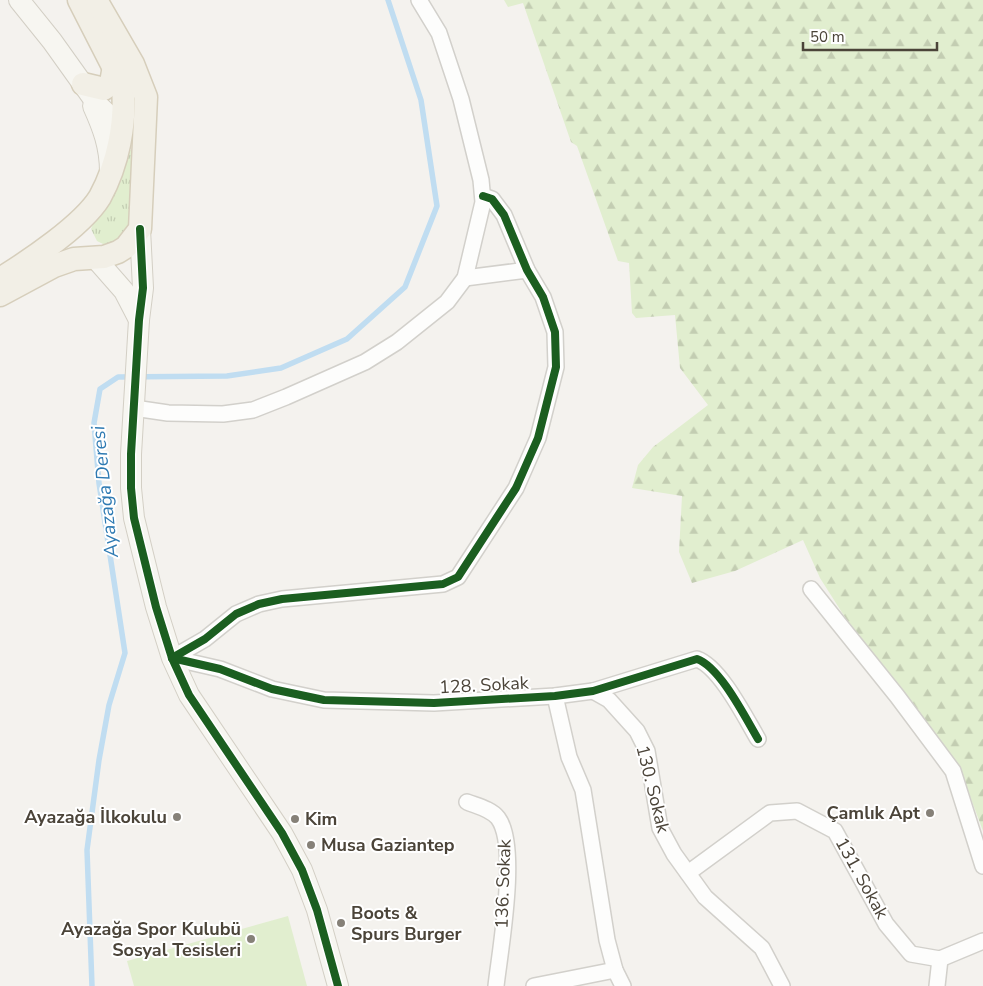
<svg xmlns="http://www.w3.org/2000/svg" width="983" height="986" viewBox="0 0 983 986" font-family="'Nunito Sans',sans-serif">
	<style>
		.grass { fill: url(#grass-tufts) }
		.forest { fill: url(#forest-firs) }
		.park { fill: #e1eecf }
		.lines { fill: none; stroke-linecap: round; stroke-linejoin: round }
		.stream { stroke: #c0ddf1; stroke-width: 5.5 }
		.street-casing { stroke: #d2d0cb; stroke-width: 18 }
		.secondary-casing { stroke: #d3cfc5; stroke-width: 22 }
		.primary-casing { stroke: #d6cebb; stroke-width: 25 }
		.street { stroke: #fdfdfc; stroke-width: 15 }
		.secondary { stroke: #f7f6f1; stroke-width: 20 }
		.primary { stroke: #f2efe6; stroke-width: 22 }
		.cycleway-casing { stroke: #fff; stroke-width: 11 }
		.cycleway { stroke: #1b5e20; stroke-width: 8 }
		.poi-dot { fill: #868178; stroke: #fff; stroke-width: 2 }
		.labels { text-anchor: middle; stroke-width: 4; stroke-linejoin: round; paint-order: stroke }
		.street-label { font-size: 18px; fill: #4b4439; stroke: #fff }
		.poi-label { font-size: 18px; font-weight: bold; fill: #4b4439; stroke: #fff; text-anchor: end }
		.water-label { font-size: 19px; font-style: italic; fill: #2e7ab2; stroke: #fff }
	</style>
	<defs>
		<pattern id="grass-tufts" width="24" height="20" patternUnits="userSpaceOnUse" patternTransform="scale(1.25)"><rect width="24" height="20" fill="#e1eecf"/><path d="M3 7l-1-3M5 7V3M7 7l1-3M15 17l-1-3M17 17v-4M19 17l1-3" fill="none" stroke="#c3cdb2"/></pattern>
		<pattern id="forest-firs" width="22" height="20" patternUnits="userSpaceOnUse" patternTransform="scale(1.25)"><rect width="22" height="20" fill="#e1eecf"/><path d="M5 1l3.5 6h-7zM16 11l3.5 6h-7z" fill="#c3cdb2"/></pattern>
	</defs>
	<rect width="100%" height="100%" fill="#f4f2ee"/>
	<path class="grass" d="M126,150h9v56l-8,28 -20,12 -10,-5 -6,-12z"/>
	<path class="forest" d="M504,0h479v831l-21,-56 -114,-153 -28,-44 -17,-38 -68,31 -43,12 -13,-31 3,-56 -50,-8 6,-23 15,-18 55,-42 -28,-37 -5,-53 -39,3 -4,-5 -3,-50 -11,-2 -41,-115 -6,-4 -48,-139 -15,4z"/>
	<path class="park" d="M288,916l19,70h-173l-7,-25z"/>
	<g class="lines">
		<path class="stream" d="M92,986l-5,-136 12,-90 10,-55 16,-52 -26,-170 -5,-60 6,-34 18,-12 109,-1 54,-8 66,-29 58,-52 32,-81 -16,-106 -33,-100"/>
		<g class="street-casing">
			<g id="street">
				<path d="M465,278l62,-8"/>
				<path d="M134,408l34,5 55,1 30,-4 33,-13 79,-35 32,-20 50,-40 18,-24 18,-76 -2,-22 -20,-81 -22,-66 -20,-33"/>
				<path d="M811,589l86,107 56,75 30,95"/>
				<path d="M172,658l33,-19 31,-25 23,-10 23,-5 161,-15 15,-7 58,-89 22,-50 18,-71 -1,-35 -12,-35 -16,-27 -23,-55 -12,-16 -9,-3"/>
				<path d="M172,658l48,11 52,20 52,11 110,3 121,-7 38,-5 104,-32c23,8 48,58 61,80"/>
				<path d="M593,691l16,9 28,31 10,20 13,77 14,26 31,43 57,51 20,38"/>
				<path d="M555,696l14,61 14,33 24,150 8,30 8,16"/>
				<path d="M467,802c10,4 24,7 31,16 21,28 2,132 -2,168"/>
				<path d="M688,873l82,-60 27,-2 38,20 51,93 25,30 29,5 43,-18"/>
				<path d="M534,986l81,-16"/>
				<path d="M937,986l3,-27"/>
			</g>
		</g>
		<g class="secondary-casing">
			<g id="secondary">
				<path d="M19,0l33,41 45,63 24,23"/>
				<path d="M93,106c10,22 17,41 17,66"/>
				<path d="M140,229l3,59 -4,32 -8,134v34l3,30 22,89 16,51 17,37 93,138 20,37 15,40 21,76"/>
				<path d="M95,258l29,33 15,29"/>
			</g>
		</g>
		<g class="primary-casing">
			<g id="primary">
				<path d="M83,84l21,5 7,-6 3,-17"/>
				<path d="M0,279c29,-18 83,-54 100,-82 18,-33 26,-74 23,-111l-44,-86"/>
				<path d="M0,295l54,-29 20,-7 30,-2 14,-5 8,-5 14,-18 6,-132 -13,-33 -37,-64"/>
			</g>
		</g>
		<use href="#street" class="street"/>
		<use href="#secondary" class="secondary"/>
		<use href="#primary" class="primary"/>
		<g class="cycleway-casing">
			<g id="cycleway">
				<path d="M140,229l3,59 -4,32 -8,134v34l3,30 22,89 16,51 17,37 93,138 20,37 15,40 21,76"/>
				<path d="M172,658l33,-19 31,-25 23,-10 23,-5 161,-15 15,-7 58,-89 22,-50 18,-71 -1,-35 -12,-35 -16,-27 -23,-55 -12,-16 -9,-3"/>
				<path d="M172,658l48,11 52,20 52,11 110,3 121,-7 38,-5 104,-32c23,8 48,58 61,80"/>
			</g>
		</g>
		<use href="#cycleway" class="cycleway"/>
	</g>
	<g class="poi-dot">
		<circle cx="930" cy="813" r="5"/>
		<circle cx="177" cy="817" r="5"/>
		<circle cx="295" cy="819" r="5"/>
		<circle cx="311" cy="845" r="5"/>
		<circle cx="341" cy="923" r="5"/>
		<circle cx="251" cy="939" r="5"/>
	</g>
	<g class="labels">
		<g class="street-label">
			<text transform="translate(484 685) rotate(-3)" y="6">128. Sokak</text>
			<text transform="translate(653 789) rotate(76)" y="6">130. Sokak</text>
			<text transform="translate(862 878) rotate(61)" y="6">131. Sokak</text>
			<text transform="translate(503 884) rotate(-88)" y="6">136. Sokak</text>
		</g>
		<g class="poi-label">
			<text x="920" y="819">Çamlık Apt</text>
			<text x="167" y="823">Ayazağa İlkokulu</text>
			<text x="305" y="825" text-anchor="start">Kim</text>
			<text x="321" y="851" text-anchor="start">Musa Gaziantep</text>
			<text x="351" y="919" text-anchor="start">Boots &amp;<tspan x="351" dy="21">Spurs Burger</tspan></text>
			<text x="241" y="935">Ayazağa Spor Kulubü<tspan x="241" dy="21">Sosyal Tesisleri</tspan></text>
		</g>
		<g class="water-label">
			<text transform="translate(104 492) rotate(-96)" y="7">Ayazağa Deresi</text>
		</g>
	</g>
	<path d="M803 42v8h134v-8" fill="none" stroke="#4b4439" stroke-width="2.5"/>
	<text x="810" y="42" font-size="15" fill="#4b4439" stroke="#ffffff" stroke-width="4" paint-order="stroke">50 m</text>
</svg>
